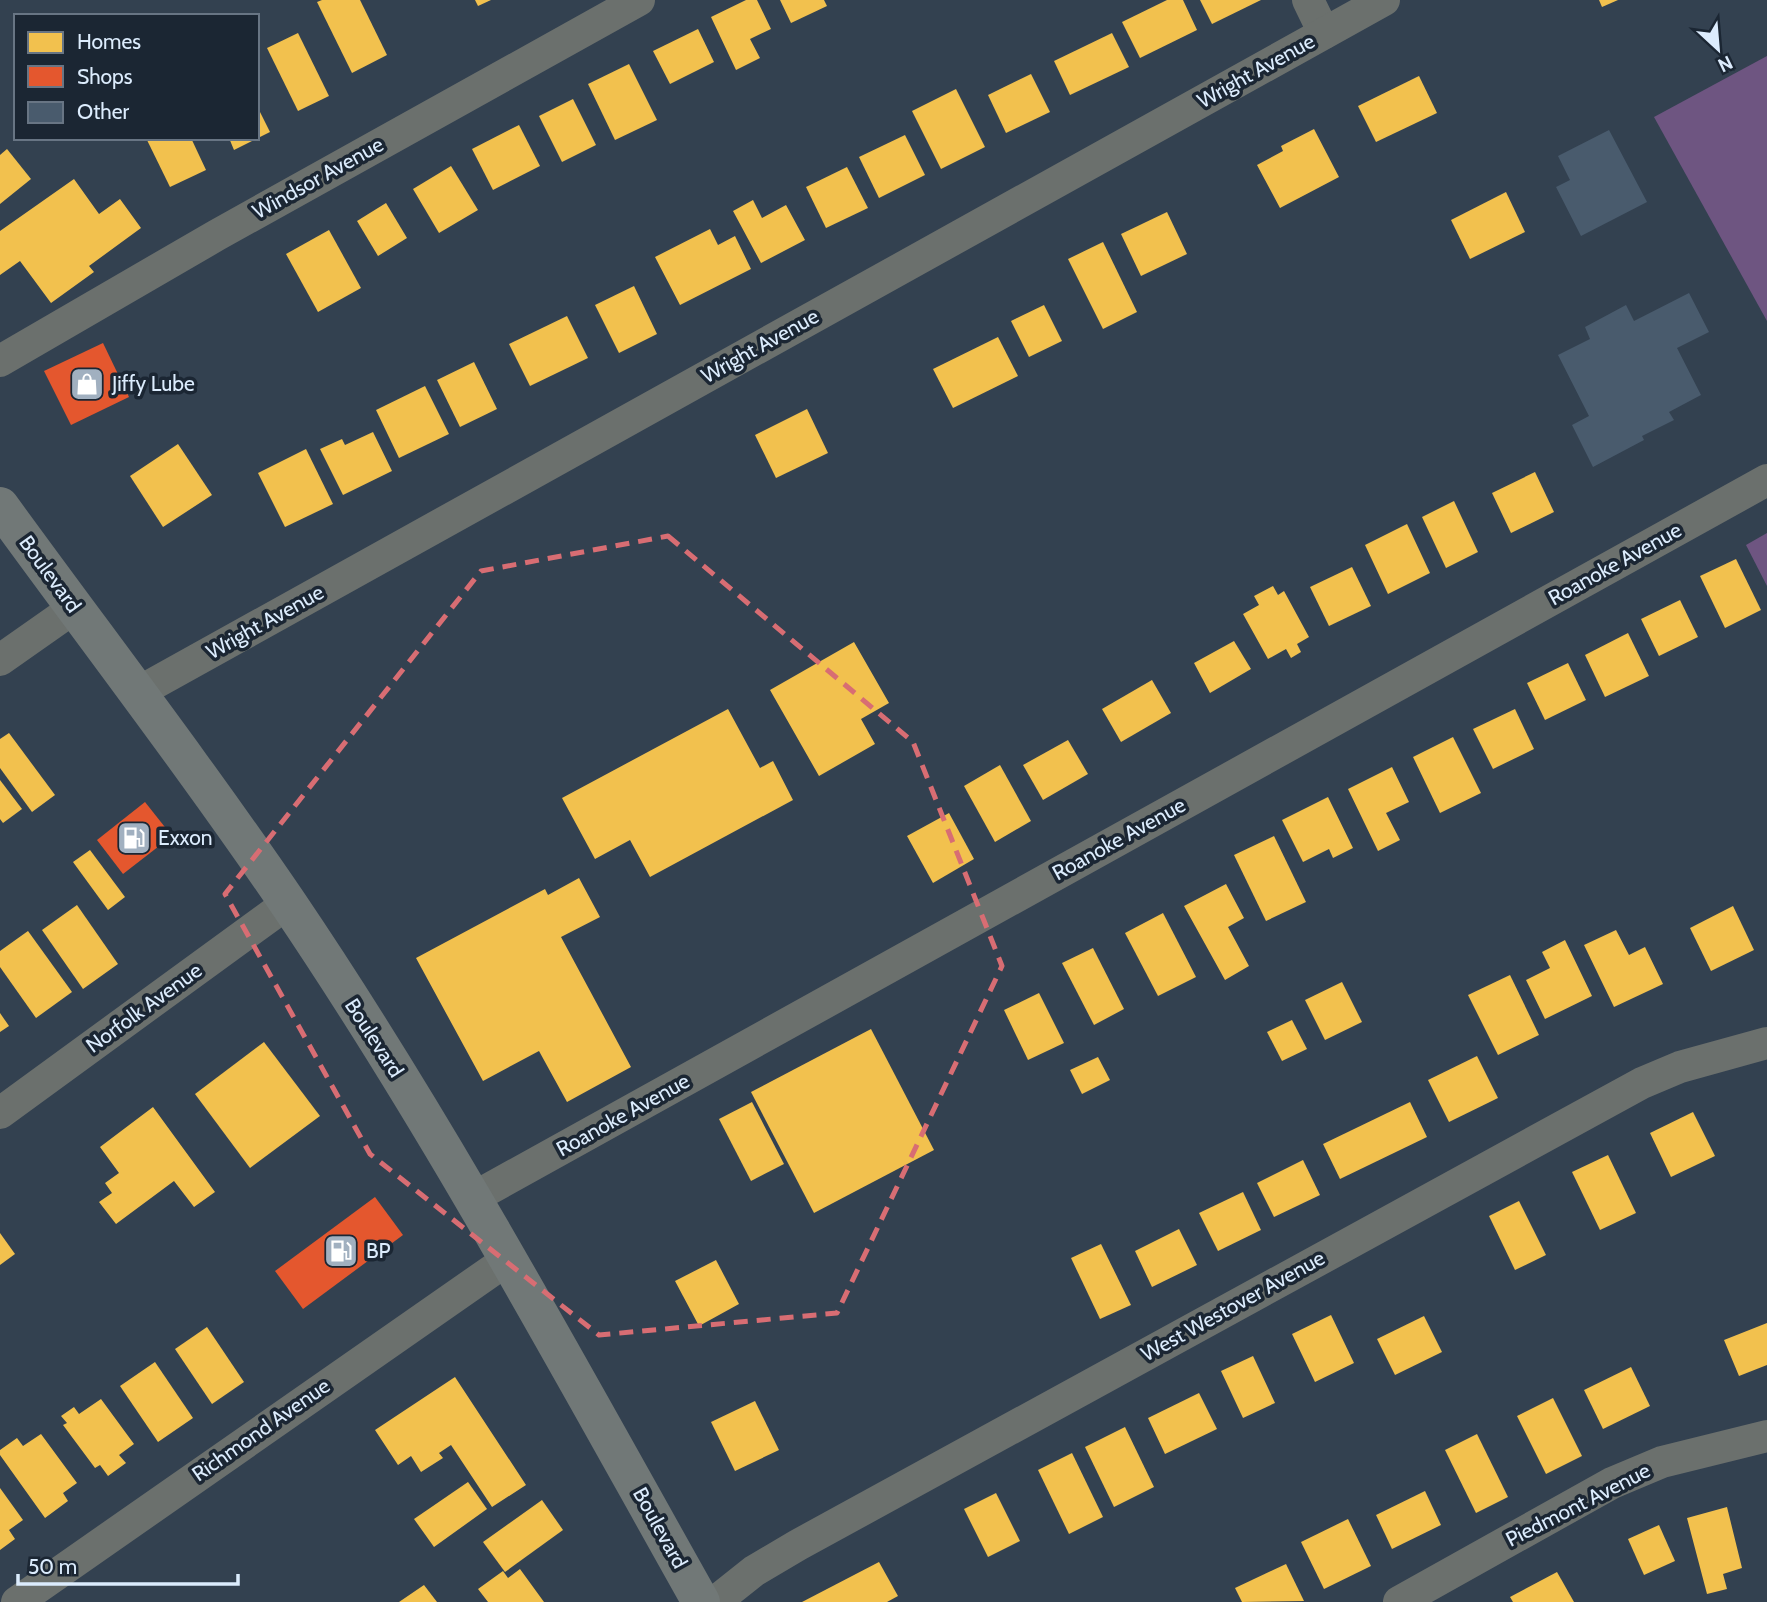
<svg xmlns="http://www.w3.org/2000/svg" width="1767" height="1602" viewBox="0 0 1767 1602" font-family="Cabin,sans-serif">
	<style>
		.park { fill: #6e5581 }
		.homes { fill: #f2c14e }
		.shops { fill: #e4572e }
		.building { fill: #495b6d }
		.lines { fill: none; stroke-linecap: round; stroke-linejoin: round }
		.minor { stroke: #6b706d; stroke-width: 32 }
		.major { stroke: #717877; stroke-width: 38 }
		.marked { fill: none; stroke: #d86d73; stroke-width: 5; stroke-dasharray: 14 9; stroke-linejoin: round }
		.labels { text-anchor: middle; stroke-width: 7; stroke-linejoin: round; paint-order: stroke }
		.street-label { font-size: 21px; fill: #dcecfd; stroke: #1b2633 }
		.poi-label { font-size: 21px; fill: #dcecfd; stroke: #1b2633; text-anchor: start }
	</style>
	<rect width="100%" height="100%" fill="#334150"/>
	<g class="park">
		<path d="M1767,56v265l-113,-204z"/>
		<path d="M1767,533v53l-21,-41z"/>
	</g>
	<g class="homes">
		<path d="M322,0h38l27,55 -35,18 -35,-71z"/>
		<path d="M475,0h16l-13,6z"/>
		<path d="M746,0h11l14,29 -21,10 10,19 -24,12 -25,-53z"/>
		<path d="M780,0h44l3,6 -36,17z"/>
		<path d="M1167,0h16l14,30 -57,28 -18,-36z"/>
		<path d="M1200,0h61l-49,24z"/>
		<path d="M1599,0h19l-16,7z"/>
		<path d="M698,29l16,33 -44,22 -17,-33z"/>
		<path d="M298,33l31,63 -31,15 -31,-63z"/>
		<path d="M1112,33l17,34 -59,28 -16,-34z"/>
		<path d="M629,64l28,56 -42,20 -27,-56z"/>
		<path d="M1031,74l19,38 -44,21 -18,-38z"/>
		<path d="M1419,76l18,37 -61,29 -18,-36z"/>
		<path d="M956,89l29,58 -44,22 -29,-58z"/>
		<path d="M573,99l23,46 -34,17 -23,-46z"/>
		<path d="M257,106l13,26 -36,18 -5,-12h28z"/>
		<path d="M519,125l21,41 -47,24 -21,-41z"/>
		<path d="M1314,129l25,48 -59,31 -23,-43 26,-14 -2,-5z"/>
		<path d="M905,135l20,40 -46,23 -20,-41z"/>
		<path d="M146,138h45l15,32 -36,17z"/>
		<path d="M7,149l24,30 -31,25v-49z"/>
		<path d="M451,166l27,44 -39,23 -26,-44z"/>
		<path d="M847,167l21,41 -42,20 -20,-41z"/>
		<path d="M74,179l25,35 21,-15 21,29 -52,38 5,6 -43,31 -31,-42 -20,14v-44z"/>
		<path d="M1506,192l19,40 -55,27 -19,-39z"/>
		<path d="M753,200l9,18 24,-13 19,35 -44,23 -28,-52z"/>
		<path d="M386,203l21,35 -29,18 -21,-35z"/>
		<path d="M1167,212l20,42 -46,22 -20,-42z"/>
		<path d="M710,229l8,16 17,-9 16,33 -71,36 -25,-48z"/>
		<path d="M329,230l32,58 -43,24 -32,-58z"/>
		<path d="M1103,242l34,70 -34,17 -35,-70z"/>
		<path d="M634,286l23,48 -38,19 -24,-48z"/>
		<path d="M1044,305l18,36 -33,16 -18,-36z"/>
		<path d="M567,316l21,42 -58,28 -21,-42z"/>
		<path d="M998,337l20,39 -65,32 -20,-39z"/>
		<path d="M474,362l23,47 -37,18 -23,-47z"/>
		<path d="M425,386l24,48 -50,24 -23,-48z"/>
		<path d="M807,409l21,44 -52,25 -21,-43z"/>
		<path d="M373,432l19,39 -49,24 -23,-46 22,-10 3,6z"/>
		<path d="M178,444l34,51 -49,32 -33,-51z"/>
		<path d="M306,449l27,55 -48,23 -27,-54z"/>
		<path d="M1535,472l19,40 -43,21 -19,-40z"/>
		<path d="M1454,501l24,51 -32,16 -24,-51z"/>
		<path d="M1407,524l23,49 -42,21 -23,-49z"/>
		<path d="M1736,559l25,51 -36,18 -25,-52z"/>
		<path d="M1352,567l19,39 -42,20 -19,-39z"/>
		<path d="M1273,586l5,9 6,-4 25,46 -12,7 4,8 -10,6 -5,-9 -18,10 -25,-45 16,-9 -5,-9z"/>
		<path d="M1680,600l18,37 -39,19 -18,-37z"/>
		<path d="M1628,633l21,43 -44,21 -20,-42z"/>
		<path d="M1234,641l17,28 -41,24 -16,-30z"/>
		<path d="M854,642l35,61 -28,16 14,25 -56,32 -49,-86z"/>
		<path d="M1568,663l18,37 -41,20 -18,-37z"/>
		<path d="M1152,680l19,33 -50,29 -19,-33z"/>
		<path d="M728,709l32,59 13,-7 20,39 -143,77 -20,-37 -35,19 -33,-61z"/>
		<path d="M1515,709l19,40 -41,20 -20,-40z"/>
		<path d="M9,733l46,62 -23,17 -32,-44v-29z"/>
		<path d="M1453,737l28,56 -41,20 -27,-56z"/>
		<path d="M1068,740l20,34 -45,26 -20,-35z"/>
		<path d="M1000,765l31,56 -36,21 -31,-56z"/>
		<path d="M1392,767l17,35 -23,11 14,27 -22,11 -30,-62z"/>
		<path d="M0,780l22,29 -19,14 -3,-4z"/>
		<path d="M1328,797l25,51 -20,10 -4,-9 -26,13 -21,-42z"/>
		<path d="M949,813l25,46 -41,24 -26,-47z"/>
		<path d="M1274,836l32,66 -40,19 -32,-66z"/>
		<path d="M90,850l35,47 -17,13 -35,-48z"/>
		<path d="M579,878l21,39 -39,20 70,130 -64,35 -28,-51 -56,30 -67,-123 129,-69 3,6z"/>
		<path d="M1226,884l18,34 -16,9 21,39 -24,14 -41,-74z"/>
		<path d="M77,905l41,59 -35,25 -41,-59z"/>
		<path d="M1733,906l21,44 -43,21 -21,-43z"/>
		<path d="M1163,913l33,64 -38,19 -33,-63z"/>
		<path d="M1616,930l13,25 16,-8 18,37 -49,23 -30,-62z"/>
		<path d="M28,931l44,61 -36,26 -36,-51v-16z"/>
		<path d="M1565,940l27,56 -47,23 -19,-39 24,-12 -8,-16z"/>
		<path d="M1093,948l31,61 -30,16 -32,-62z"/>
		<path d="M1510,975l29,60 -41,20 -30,-60z"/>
		<path d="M1342,982l20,40 -37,18 -20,-40z"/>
		<path d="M1039,993l25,50 -36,17 -24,-50z"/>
		<path d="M0,1013l9,13 -9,6z"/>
		<path d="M1292,1020l15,29 -25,12 -15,-29z"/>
		<path d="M871,1029l63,121 -120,63 -63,-121z"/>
		<path d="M264,1042l56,74 -70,52 -55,-74z"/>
		<path d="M1477,1056l21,42 -49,24 -21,-42z"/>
		<path d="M1098,1057l12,23 -28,14 -12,-24z"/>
		<path d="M752,1102l32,62 -33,17 -32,-62z"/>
		<path d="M1410,1102l17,35 -87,42 -17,-35z"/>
		<path d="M153,1107l62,85 -21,15 -20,-26 -58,43 -17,-22 13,-9 -7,-10 14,-10 -19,-26z"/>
		<path d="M1693,1112l22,44 -44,21 -21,-44z"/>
		<path d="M1608,1155l28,58 -36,17 -28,-58z"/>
		<path d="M1303,1160l17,35 -46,22 -17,-34z"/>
		<path d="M1243,1192l18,38 -43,21 -19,-38z"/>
		<path d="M1519,1201l27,54 -31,15 -26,-54z"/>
		<path d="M1179,1229l18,36 -45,22 -17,-36z"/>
		<path d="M0,1233l15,21 -15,11z"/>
		<path d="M1101,1244l30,61 -31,14 -29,-61z"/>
		<path d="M716,1260l23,44 -40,22 -24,-45z"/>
		<path d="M1331,1315l23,48 -39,19 -23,-48z"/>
		<path d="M1424,1316l18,36 -47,23 -18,-36z"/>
		<path d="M1767,1323v42l-28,11 -15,-36z"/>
		<path d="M207,1327l37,55 -32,22 -37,-55z"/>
		<path d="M1253,1356l22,47 -32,15 -22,-47z"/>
		<path d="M155,1362l38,56 -35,24 -38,-56z"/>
		<path d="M1631,1367l19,39 -47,23 -19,-39z"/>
		<path d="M455,1377l71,108 -34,22 -41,-62 -12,8 4,5 -22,14 -10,-16 -13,9 -23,-35z"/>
		<path d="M1199,1393l18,36 -52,25 -17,-36z"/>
		<path d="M1553,1398l29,58 -36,18 -29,-58z"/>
		<path d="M101,1399l33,45 -15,11 7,8 -18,13 -8,-11 -5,3 -32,-43 4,-2 -6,-7 13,-9 5,7z"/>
		<path d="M755,1401l24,49 -44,21 -24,-49z"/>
		<path d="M1125,1427l29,60 -40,20 -29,-60z"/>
		<path d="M41,1434l36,49 -14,10 5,8 -23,17 -45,-63v-5l17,-12 6,8z"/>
		<path d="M1477,1434l31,63 -32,16 -31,-63z"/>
		<path d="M1072,1453l31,64 -34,17 -31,-64z"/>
		<path d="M468,1482l19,27 -53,38 -20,-28z"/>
		<path d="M0,1488l23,32 -14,10 6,9 -15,11z"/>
		<path d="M1425,1491l16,34 -49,24 -16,-34z"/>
		<path d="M996,1493l24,48 -32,16 -24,-48z"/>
		<path d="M542,1500l21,30 -58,42 -22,-30z"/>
		<path d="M1727,1507l15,61 -19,6 4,15 -20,5 -20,-76z"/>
		<path d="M1348,1519l23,47 -47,23 -23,-47z"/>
		<path d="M1659,1525l16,36 -31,14 -16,-36z"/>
		<path d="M879,1562l19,34 -11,6h-85z"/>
		<path d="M1286,1564l18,37 -62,1 -7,-14z"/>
		<path d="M520,1569l24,33h-56l-10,-13 25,-18 5,7z"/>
		<path d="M1557,1572l17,30h-61l-3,-5z"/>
		<path d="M424,1585l13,17h-38z"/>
	</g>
	<g class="shops">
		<path d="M103,343l26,54 -58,28 -27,-54z"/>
		<path d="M145,802l27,34 -49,38 -26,-34z"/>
		<path d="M375,1197l28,38 -100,74 -28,-38z"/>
	</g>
	<g class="building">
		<path d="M1609,130l38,72 -66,34 -25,-49 14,-7 -12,-24z"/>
		<path d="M1689,293l20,39 -32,16 24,47 -32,17 5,8 -32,16 2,4 -51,27 -21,-42 17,-9 -31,-61 32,-16 -5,-12 41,-22 8,16z"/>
	</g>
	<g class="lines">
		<g class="minor">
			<path d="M1308,0l16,33"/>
			<path d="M0,361l217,-126 422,-235"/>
			<path d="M0,660l74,-52"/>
			<path d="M137,693l1247,-693"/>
			<path d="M0,1113l288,-210"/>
			<path d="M471,1199l1296,-719"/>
			<path d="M17,1602l490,-342"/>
			<path d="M715,1602l39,-31 44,-26 844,-462 38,-16 87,-24"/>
			<path d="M1399,1602l213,-119 50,-21 105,-26"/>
		</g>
		<path class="major" d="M0,506c96,132 196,262 288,397 151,223 281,464 413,699"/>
	</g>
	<path class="marked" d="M668,536l245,206 89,224 -165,347 -238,22 -229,-181 -145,-260 256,-323z"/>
	<defs>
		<g id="shop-square" transform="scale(1.75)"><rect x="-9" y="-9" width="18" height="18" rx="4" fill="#a1b0c0" stroke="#1b2633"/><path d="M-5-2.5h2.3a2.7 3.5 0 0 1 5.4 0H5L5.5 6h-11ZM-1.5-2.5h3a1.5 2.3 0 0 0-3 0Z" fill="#fff"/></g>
		<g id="fuel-square" transform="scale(1.75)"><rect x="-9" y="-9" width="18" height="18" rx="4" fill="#a1b0c0" stroke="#1b2633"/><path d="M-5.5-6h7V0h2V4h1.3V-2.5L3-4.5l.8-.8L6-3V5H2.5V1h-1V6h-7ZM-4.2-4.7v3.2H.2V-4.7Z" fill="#fff"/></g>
	</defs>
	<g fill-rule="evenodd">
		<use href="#shop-square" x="87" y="384"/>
		<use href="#fuel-square" x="134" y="838"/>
		<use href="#fuel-square" x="341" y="1251"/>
	</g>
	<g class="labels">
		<g class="street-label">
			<text transform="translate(1256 71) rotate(-29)" y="7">Wright Avenue</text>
			<text transform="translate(318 178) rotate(-29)" y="7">Windsor Avenue</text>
			<text transform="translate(760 346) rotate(-29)" y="7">Wright Avenue</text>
			<text transform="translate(1615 564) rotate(-29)" y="7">Roanoke Avenue</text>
			<text transform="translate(50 574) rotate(54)" y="7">Boulevard</text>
			<text transform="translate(265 622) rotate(-29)" y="7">Wright Avenue</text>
			<text transform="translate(1119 839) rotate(-29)" y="7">Roanoke Avenue</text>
			<text transform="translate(144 1008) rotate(-36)" y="7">Norfolk Avenue</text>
			<text transform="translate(374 1038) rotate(57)" y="7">Boulevard</text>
			<text transform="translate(623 1115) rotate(-29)" y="7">Roanoke Avenue</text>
			<text transform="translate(1233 1306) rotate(-29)" y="7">West Westover Avenue</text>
			<text transform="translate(261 1430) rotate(-35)" y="7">Richmond Avenue</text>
			<text transform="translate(1578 1505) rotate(-27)" y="7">Piedmont Avenue</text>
			<text transform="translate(660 1528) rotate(61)" y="7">Boulevard</text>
		</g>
		<g class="poi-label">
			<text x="112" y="391">Jiffy Lube</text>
			<text x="158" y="845">Exxon</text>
			<text x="366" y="1258">BP</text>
		</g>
	</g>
	<rect x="14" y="14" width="245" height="126" fill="#1b2633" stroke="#687584" stroke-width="2"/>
	<rect x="28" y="32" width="35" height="21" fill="#f2c14e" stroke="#687584" stroke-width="2"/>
	<text x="77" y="49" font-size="21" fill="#dcecfd">Homes</text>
	<rect x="28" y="66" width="35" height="21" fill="#e4572e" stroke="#687584" stroke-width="2"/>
	<text x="77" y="84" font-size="21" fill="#dcecfd">Shops</text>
	<rect x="28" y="102" width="35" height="21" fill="#495b6d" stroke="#687584" stroke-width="2"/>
	<text x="77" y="119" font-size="21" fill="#dcecfd">Other</text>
	<g transform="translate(1718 49) rotate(154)" stroke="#1b2633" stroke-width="5" paint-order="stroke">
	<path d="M0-5L12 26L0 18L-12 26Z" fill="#dcecfd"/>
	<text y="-10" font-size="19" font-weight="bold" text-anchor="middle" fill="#dcecfd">N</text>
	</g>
	<path d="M18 1574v10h220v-10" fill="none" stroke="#dcecfd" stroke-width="3.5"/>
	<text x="28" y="1574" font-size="21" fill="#dcecfd" stroke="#1b2633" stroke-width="5" paint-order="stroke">50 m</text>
</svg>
